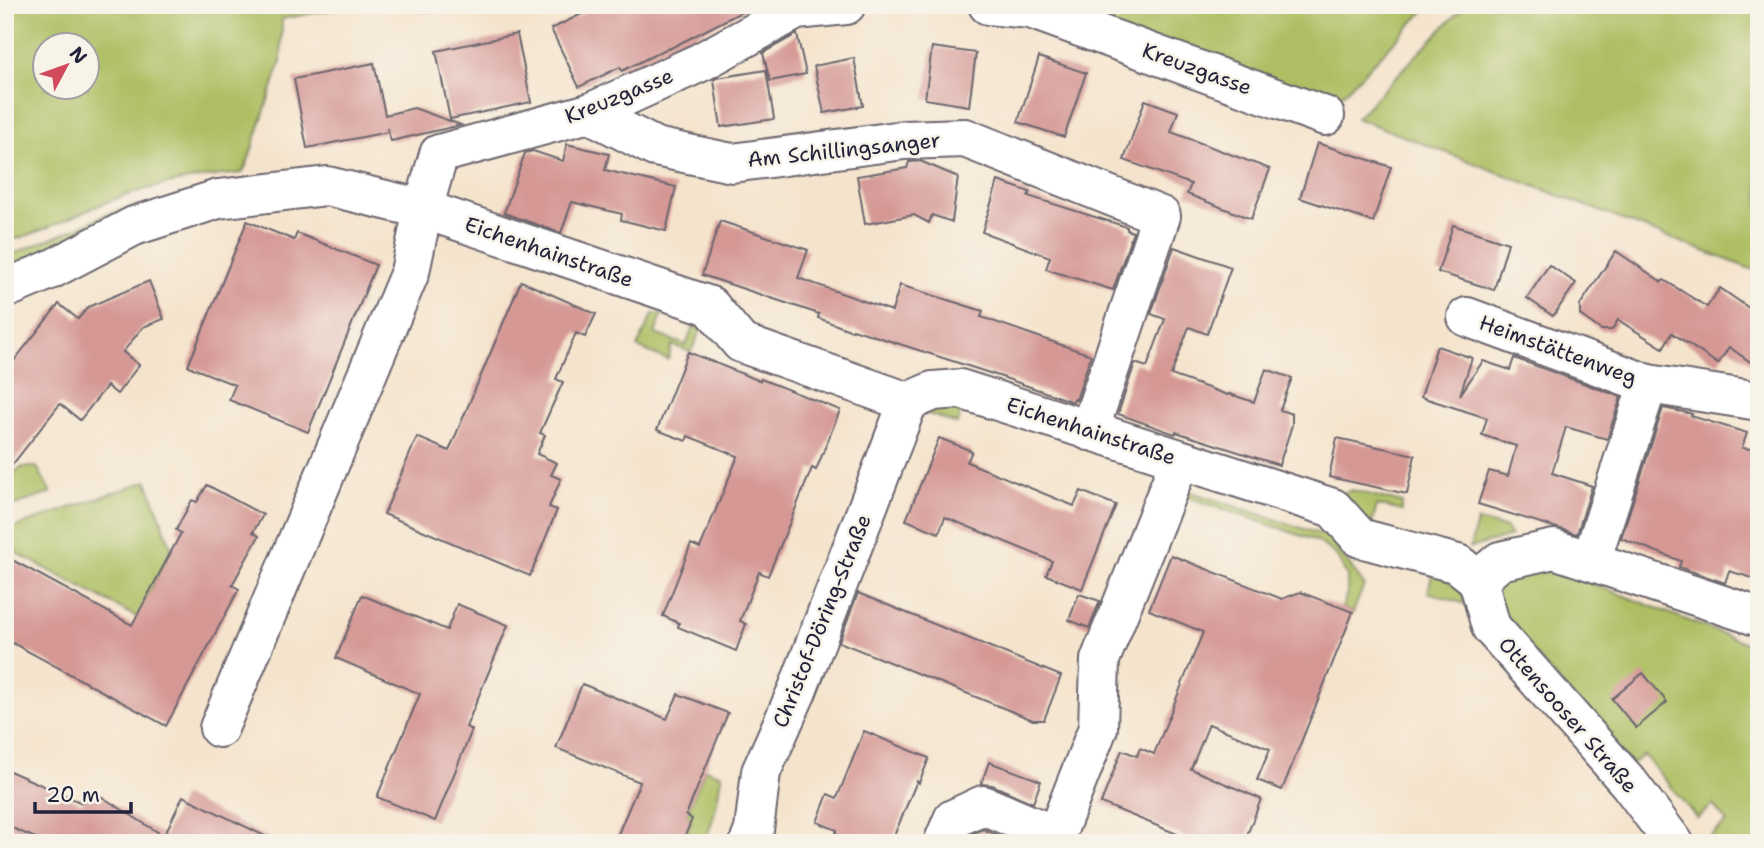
<svg xmlns="http://www.w3.org/2000/svg" width="1764" height="848" viewBox="0 0 1764 848" font-family="'Shantell Sans',sans-serif">
	<style>
		.green { fill: #aebf63; stroke: #68704f; stroke-width: 2; fill-rule: evenodd }
		.building { fill: #d59895 }
		.lines { fill: none; stroke-linecap: round; stroke-linejoin: round }
		.minor-casing { stroke: #6c666e; stroke-width: 42 }
		.minor { stroke: #fff; stroke-width: 38 }
		.labels { text-anchor: middle; stroke-width: 5; stroke-linejoin: round; paint-order: stroke }
		.street-label { font-size: 21px; fill: #22223b; stroke: #f7f3e8 }
	</style>
	<rect width="100%" height="100%" fill="#f7f3e8"/>
	<filter id="ink" filterUnits="userSpaceOnUse"><feTurbulence type="fractalNoise" baseFrequency=".0143" numOctaves="2"/><feDisplacementMap in="SourceGraphic" scale="14" xChannelSelector="R" yChannelSelector="G"/><feConvolveMatrix kernelMatrix="1 2 1 2 8 2 1 2 1" color-interpolation-filters="sRGB"/></filter>
	<filter id="wash" filterUnits="userSpaceOnUse"><feTurbulence type="fractalNoise" baseFrequency=".00686" numOctaves="4" result="noise"/><feDisplacementMap in="SourceGraphic" scale="28" xChannelSelector="R" yChannelSelector="G"/><feGaussianBlur stdDeviation="1.57" result="paint"/><feColorMatrix in="noise" values="0 0 0 0 0 0 0 0 0 0 0 0 0 0 0 0 0 1.4 0 .05"/><feComposite in="paint" operator="in"/></filter>
	<g filter="url(#wash)">
		<rect width="100%" height="100%" fill="#f5e4cd"/>
		<g class="green">
			<path d="M5,5h527l-107,6 -32,-4h-46l-65,12 -1,42 -34,103 -5,9c-44,4 -91,12 -132,28 -35,13 -68,32 -105,41zM46,46h42v42h-42z"/>
			<path d="M1038,5h392l-86,88 -28,10z"/>
			<path d="M1465,5h294v267l-403,-154z"/>
			<path d="M141,204l-136,70v-17l72,-29 27,-13z"/>
			<path d="M653,314h9l-7,20 31,11 8,-19 7,3 -10,23 -19,-7 -4,15 -31,-13z"/>
			<path d="M963,403l-6,21 -37,-13z"/>
			<path d="M23,467h14l14,26 -46,15c0,-22 -3,-30 18,-41z"/>
			<path d="M147,481l25,68 -26,49 4,26 -145,-77v-14l2,-3z"/>
			<path d="M1352,490l50,13v8l-25,-6 -5,20 -35,-30z"/>
			<path d="M1188,491l141,46 35,48 -11,28 -11,-5 5,-15v-17l-11,-21 -19,-14 -136,-46z"/>
			<path d="M1477,521l29,7 5,8 -41,12z"/>
			<path d="M1542,564l217,84v195h-57l25,-21 -14,-17 -16,13 -53,-63 -13,9 -127,-145 -8,-23 3,-17z"/>
			<path d="M1433,571l28,18 4,15 -37,-12z"/>
			<path d="M705,769l17,6 -8,40 -9,28h-23l10,-23 -6,-5z"/>
		</g>
		<g id="blocks">
			<g class="building">
				<path d="M600,5h155l-86,44 -1,-1 -46,23 -2,-4 -41,20 -28,-58z"/>
				<path d="M517,34l14,68 -81,17 -14,-68z"/>
				<path d="M797,34l9,40 -36,7 -7,-28z"/>
				<path d="M932,47l44,6 -7,53 -44,-7z"/>
				<path d="M1039,57l47,16 -22,64 -46,-15z"/>
				<path d="M854,58l9,48 -39,7 -10,-47z"/>
				<path d="M374,63l11,52 29,-7 47,17 -70,16 -4,-13 1,4 -81,16 -13,-69z"/>
				<path d="M766,70l8,49 -53,8 -7,-47 3,-2z"/>
				<path d="M1145,100l33,12 -7,20 99,37 -19,50 -64,-25 4,-10 -67,-24z"/>
				<path d="M1317,143l74,24 -18,55 -73,-24z"/>
				<path d="M567,144l42,10 -4,16 71,17 -10,44 -45,-11 1,-6 -50,-12 -11,31 -57,-20 21,-60 8,-2 30,10z"/>
				<path d="M920,161l38,16 -6,45 -20,-7 -3,8 -15,-8 -49,9 -8,-48 50,-8 2,-6z"/>
				<path d="M998,181l32,11 -2,4 99,31v3l6,2 -20,58 -67,-21 4,-12 -68,-25z"/>
				<path d="M247,221l47,19 3,-7 79,32 -68,167 -79,-32 6,-15 -47,-19z"/>
				<path d="M720,221l88,29 -10,28 94,33 8,-26 83,26 -2,6 110,38 -15,45 -2,-1 -1,3 -71,-25 -149,-48 -1,2 -34,-13 1,-4 -117,-39z"/>
				<path d="M1453,225l55,18 -14,47 -56,-18z"/>
				<path d="M1174,247l57,20 -24,67 -18,-7 -18,48 57,20 1,-1 25,8 12,-33 26,9 -12,32 12,4v11l-13,40 -103,-33 -1,2 -57,-20 17,-51 12,4 18,-48 -14,-5z"/>
				<path d="M1616,251l46,31 2,-2 43,27 13,-19 39,27v53l-30,-21 -11,17 -46,-31 -9,15 -45,-28 -6,10h-11l-21,-15v-10z"/>
				<path d="M1549,265l27,18 -23,33 -26,-18z"/>
				<path d="M149,281l15,38 -21,8 -20,25 16,13 -22,29 -10,-8 -27,34 -20,-16 -55,70v-102l54,-68 19,15 10,-12z"/>
				<path d="M521,281l75,33 -11,23 -9,-4 -20,46 7,3 -23,51 5,2 -8,19 20,9 -6,12 10,4 -12,28 8,3 -27,66 -146,-62 33,-77 32,14z"/>
				<path d="M1437,346l35,12 -12,37 23,-34 27,9 4,-12 107,39 -14,42 -41,-12 -14,46 40,13 -15,48 -99,-30 11,-33 19,5 8,-30 -34,-11 5,-17 -66,-21z"/>
				<path d="M688,352l72,29 1,-2 79,31 -24,60 -4,-2 -44,108 -9,-4 -19,49 6,3 -10,27 -58,-24 1,-4 -16,-7 28,-72 9,4 38,-92 -50,-20 -2,5 -29,-11z"/>
				<path d="M1663,408l20,4 9,2 -1,2 56,17 -5,15 17,2v130l-30,-9 -4,12 -46,-16 2,-6 -60,-23z"/>
				<path d="M939,438l33,13 -5,11 107,44 7,-15 35,14 -34,84 -36,-14 6,-14 -107,-44 -6,16 -33,-13z"/>
				<path d="M1337,438l78,17 -8,39 -78,-17z"/>
				<path d="M207,485l56,30 -10,17 6,4 -27,49 7,4 -73,137 -161,-87v-83l127,69 49,-92 -5,-3 16,-30 5,2z"/>
				<path d="M1171,555l111,44 18,-7 53,20 -71,178 -25,-10 13,-31 -61,-25 -18,45 70,30 -17,44h-45l-98,-40 21,-53 15,6 3,-8 14,6 49,-122 -54,-22z"/>
				<path d="M858,593l203,83 -17,44h-11l-194,-78z"/>
				<path d="M1079,594l21,7 -11,27 -20,-8z"/>
				<path d="M362,595l85,35 10,-26 51,21 -42,102 6,3 -37,91 -58,-24 43,-103 -84,-36z"/>
				<path d="M1643,673l24,29 -31,26 -24,-29z"/>
				<path d="M582,684l85,35 11,-25 50,19 -42,102 6,4 -10,24h-68l26,-61 -84,-34z"/>
				<path d="M864,731l65,27 -10,25 -2,-2 -26,62h-59l5,-13 -20,-8 11,-28 9,4z"/>
				<path d="M989,762l52,19 -8,22 -41,-18 -11,-1z"/>
				<path d="M5,769l77,34 9,-13 73,46 19,-40 96,47h-232l-42,-18z"/>
				<path d="M983,829l33,14h-49l3,-8z"/>
			</g>
		</g>
	</g>
	<g filter="url(#ink)">
		<use href="#blocks" fill-opacity="0" stroke="#6c666e" stroke-width="2"/>
		<g class="lines">
			<g class="minor-casing">
				<g id="minor">
					<path d="M988,5l42,4 295,107"/>
					<path d="M589,113l66,34 77,16 172,-23 61,-2 196,78 -72,215"/>
					<path d="M5,289l45,-19 84,-44 84,-27 109,-13 96,23 287,97 31,37 167,59 25,-11 27,-2 373,119 27,30 98,26 20,16"/>
					<path d="M1467,317l181,67 111,17"/>
					<path d="M1591,561l57,-177"/>
					<path d="M1478,580l13,47 138,156 45,60"/>
					<path d="M1478,580l22,-19 54,-12 205,68"/>
					<path d="M219,728l191,-456 13,-63 16,-55 150,-41 112,-51 95,-52 50,-5"/>
					<path d="M749,843l5,-13 7,-58 36,-81 111,-289"/>
					<path d="M943,843l10,-24 30,-14 73,31"/>
					<path d="M1053,843l45,-115 2,-68 80,-200"/>
				</g>
			</g>
			<use href="#minor" class="minor"/>
		</g>
	</g>
	<g class="labels">
		<g class="street-label">
			<text transform="translate(1197 69) rotate(20)" y="7">Kreuzgasse</text>
			<text transform="translate(619 96) rotate(-22)" y="7">Kreuzgasse</text>
			<text transform="translate(844 150) rotate(-6)" y="7">Am Schillingsanger</text>
			<text transform="translate(549 252) rotate(19)" y="7">Eichenhainstraße</text>
			<text transform="translate(1558 350) rotate(20)" y="7">Heimstättenweg</text>
			<text transform="translate(1091 431) rotate(18)" y="7">Eichenhainstraße</text>
			<text transform="translate(822 621) rotate(-68)" y="7">Christof-Döring-Straße</text>
			<text transform="translate(1568 715) rotate(49)" y="7">Ottensooser Straße</text>
		</g>
	</g>
	<rect width="1764" height="848" fill="none" stroke="#f7f3e8" stroke-width="28"/>
	<g transform="translate(66 66) rotate(49)"><circle r="33" fill="#f7f3e8" stroke="#a29fa3" stroke-width="2"/>
	<path d="M0-5L12 26L0 18L-12 26Z" fill="#d1495b"/>
	<text y="-10" font-size="19" font-weight="bold" text-anchor="middle" fill="#22223b">N</text>
	</g>
	<path d="M35 802v10h96v-10" fill="none" stroke="#22223b" stroke-width="3.5"/>
	<text x="46" y="802" font-size="21" fill="#22223b" stroke="#f7f3e8" stroke-width="5" paint-order="stroke">20 m</text>
</svg>
